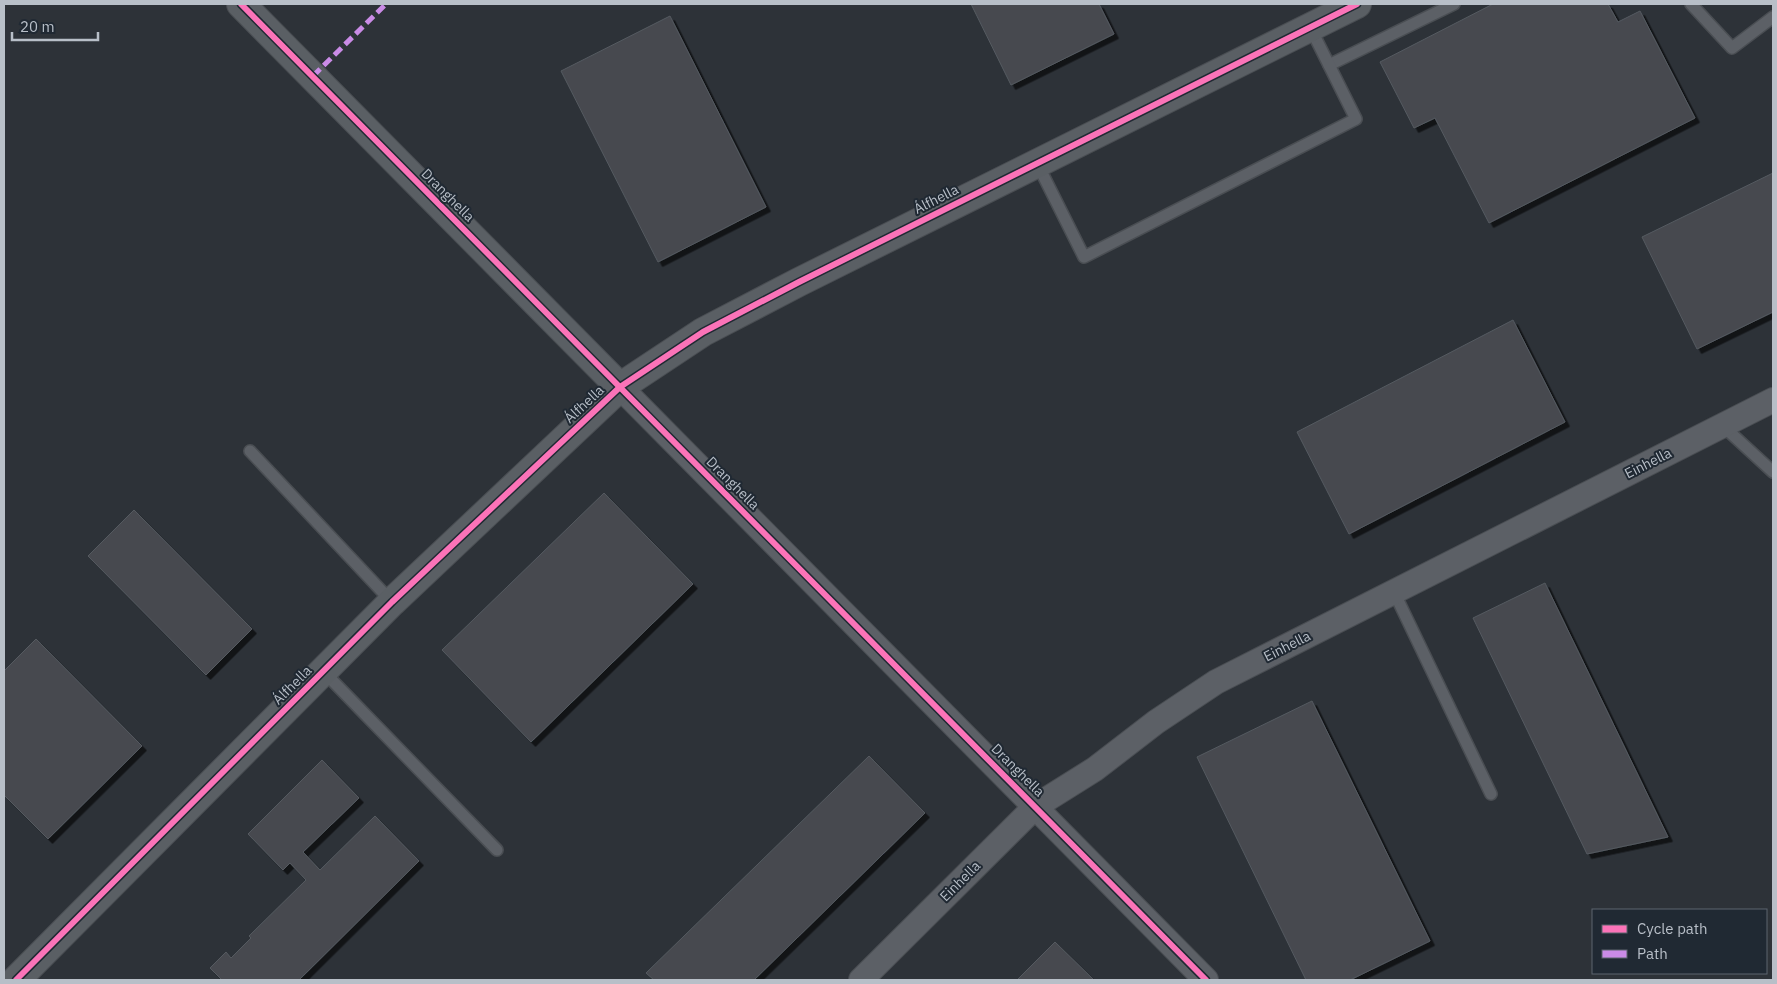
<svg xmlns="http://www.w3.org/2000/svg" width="1777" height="984" viewBox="0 0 1777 984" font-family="'IBM Plex Sans',sans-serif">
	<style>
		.building { fill: #464a50; stroke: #555a60; filter: url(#shadow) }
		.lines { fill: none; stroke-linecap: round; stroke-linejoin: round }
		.lane-casing { stroke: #4a4e53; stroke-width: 14 }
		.street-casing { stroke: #4a4e53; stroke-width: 26 }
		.secondary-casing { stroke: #4a4e53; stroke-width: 30 }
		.lane { stroke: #5c6066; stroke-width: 11 }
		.street { stroke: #5c6066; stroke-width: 24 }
		.secondary { stroke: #5a5f64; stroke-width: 28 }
		.quiet { stroke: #ca8be6; stroke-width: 5; stroke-dasharray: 10 5; stroke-linecap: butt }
		.cycleway-casing { stroke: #202933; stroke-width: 9 }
		.cycleway { stroke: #fb73b8; stroke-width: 6 }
		.labels { text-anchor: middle; stroke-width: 4; stroke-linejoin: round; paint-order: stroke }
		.street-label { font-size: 14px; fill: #b8bfc8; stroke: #202933 }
	</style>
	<defs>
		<filter id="shadow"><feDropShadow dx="4.5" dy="4.5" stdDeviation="0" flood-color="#0009"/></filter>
	</defs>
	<rect width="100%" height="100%" fill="#2d3238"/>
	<g class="building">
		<path d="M971,4h128l15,30 -103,51z"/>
		<path d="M1493,4h115l10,18 22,-11 55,107 -206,105 -54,-105 -21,10 -34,-66z"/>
		<path d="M670,16l96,191 -108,55 -97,-191z"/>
		<path d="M1773,173v139l-76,37 -55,-112z"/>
		<path d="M1513,320l52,102 -216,112 -52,-102z"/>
		<path d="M604,493l89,91 -162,158 -89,-92z"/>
		<path d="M134,510l118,119 -46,46 -118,-119z"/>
		<path d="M1545,583l123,254 -81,17 -114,-236z"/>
		<path d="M36,639l106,107 -94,93 -44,-44v-124z"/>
		<path d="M1312,701l118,240 -80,39h-44l-109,-223z"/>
		<path d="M869,756l56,57 -171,167h-100l-8,-7z"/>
		<path d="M322,760l37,38 -56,54 17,18 55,-54 44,45 -120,119h-77l-12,-12 16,-16 5,6 20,-20 -2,-2 57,-56 -16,-17 -7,7 -35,-36z"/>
		<path d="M1055,942l39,38h-77z"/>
	</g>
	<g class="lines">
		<g class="lane-casing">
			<g id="lane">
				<path d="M1691,4l41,44 41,-31"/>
				<path d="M1329,65l125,-61"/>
				<path d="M1037,163l47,94 272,-138 -46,-92"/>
				<path d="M1723,426l50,46"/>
				<path d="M250,451l142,151"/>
				<path d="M1394,592l97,202"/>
				<path d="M323,671l174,179"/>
			</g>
		</g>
		<g class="street-casing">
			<g id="street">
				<path d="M620,387l586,593"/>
				<path d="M861,980l175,-174 59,-37 61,-47 60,-40 557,-282"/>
			</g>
		</g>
		<g class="secondary-casing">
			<g id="secondary">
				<path d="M241,4l379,383"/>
				<path d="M16,980l376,-378 228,-215 83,-55 96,-50 558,-278"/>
			</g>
		</g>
		<use href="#lane" class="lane"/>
		<use href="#street" class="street"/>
		<use href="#secondary" class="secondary"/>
		<path class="quiet" d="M313,76l73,-72"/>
		<g class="cycleway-casing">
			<g id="cycleway">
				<path d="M241,4l965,976"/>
				<path d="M16,980l376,-378 228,-215 83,-55 96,-50 558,-278"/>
			</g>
		</g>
		<use href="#cycleway" class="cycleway"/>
	</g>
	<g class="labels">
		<g class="street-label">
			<text transform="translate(448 195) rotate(45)" y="5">Dranghella</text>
			<text transform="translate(936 199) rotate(-27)" y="5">Álfhella</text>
			<text transform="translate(584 404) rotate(-43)" y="5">Álfhella</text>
			<text transform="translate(1648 463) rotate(-27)" y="5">Einhella</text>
			<text transform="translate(733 483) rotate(45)" y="5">Dranghella</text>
			<text transform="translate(1287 646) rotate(-27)" y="5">Einhella</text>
			<text transform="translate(292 685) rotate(-45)" y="5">Álfhella</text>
			<text transform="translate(1018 770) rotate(45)" y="5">Dranghella</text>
			<text transform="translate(960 881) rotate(-45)" y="5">Einhella</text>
		</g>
	</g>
	<rect width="1777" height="984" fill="none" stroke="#b8bfc8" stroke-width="10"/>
	<rect x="1592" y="909" width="175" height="65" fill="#202933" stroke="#5d656f"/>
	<rect x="1602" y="925" width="25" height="8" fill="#fb73b8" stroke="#5d656f"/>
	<text x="1637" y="934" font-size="15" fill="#b8bfc8">Cycle path</text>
	<rect x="1602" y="950" width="25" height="8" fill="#ca8be6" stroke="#5d656f"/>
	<text x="1637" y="959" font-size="15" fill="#b8bfc8">Path</text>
	<path d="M12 32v8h86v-8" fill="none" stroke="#b8bfc8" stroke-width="2.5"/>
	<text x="20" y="32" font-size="15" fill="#b8bfc8" stroke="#202933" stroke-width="4" paint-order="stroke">20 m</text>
</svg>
